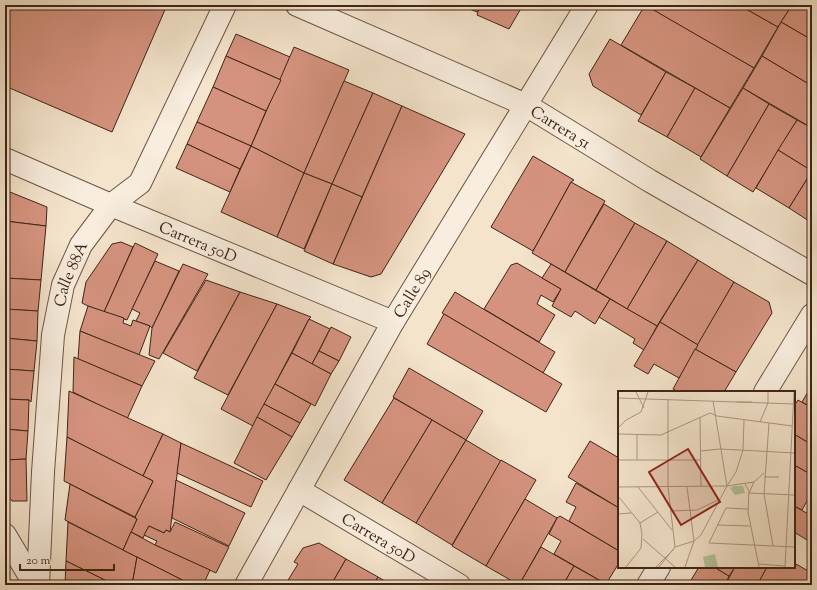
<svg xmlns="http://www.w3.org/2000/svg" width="817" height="590" viewBox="0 0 817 590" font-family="'Sorts Mill Goudy',serif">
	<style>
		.building { fill: #d5937f; stroke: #402416 }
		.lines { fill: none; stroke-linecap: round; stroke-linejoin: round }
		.minor-casing { stroke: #6d5444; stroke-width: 24 }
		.minor { stroke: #f8edde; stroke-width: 22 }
		.labels { text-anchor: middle; stroke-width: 3; stroke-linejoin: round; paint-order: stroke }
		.street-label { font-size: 16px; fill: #402416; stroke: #f8edde }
		.inset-road { fill: none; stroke: #ac9783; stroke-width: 1 }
		.view { fill: #8f2418; fill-opacity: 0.15; stroke: #8f2418; stroke-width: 2 }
		.inset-edge { fill: none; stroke: #402416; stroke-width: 2 }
	</style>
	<rect width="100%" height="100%" fill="#f4e4cc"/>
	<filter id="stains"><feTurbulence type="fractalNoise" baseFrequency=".005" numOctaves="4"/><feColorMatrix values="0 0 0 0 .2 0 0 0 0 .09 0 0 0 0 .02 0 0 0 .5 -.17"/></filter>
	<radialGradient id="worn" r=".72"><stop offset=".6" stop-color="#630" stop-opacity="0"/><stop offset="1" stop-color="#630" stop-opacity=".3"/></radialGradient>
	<g class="building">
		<path d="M5,5h162l-55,127 -107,-46z"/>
		<path d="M460,5h20l-3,7z"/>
		<path d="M480,5h43l-14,24 -32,-14z"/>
		<path d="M644,5h95l39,22 -24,41z"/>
		<path d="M645,5l109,63 -24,40 -109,-63z"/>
		<path d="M739,5h53l-14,22z"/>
		<path d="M792,5h20v35l-31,-18z"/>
		<path d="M781,22l31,18v46l-50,-30z"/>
		<path d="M236,34l54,23 -9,23 -55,-24z"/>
		<path d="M610,39l56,33 -25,43 -48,-29 -4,-12z"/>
		<path d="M294,47l55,23 -45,103 -53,-27z"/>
		<path d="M226,56l55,24 -15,31 -53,-24z"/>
		<path d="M762,56l50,30v42l-69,-40z"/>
		<path d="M666,72l29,16 -28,49 -29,-16z"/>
		<path d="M344,81l29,12 -41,91 -28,-11z"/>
		<path d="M213,87l53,24 -15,35 -54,-24z"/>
		<path d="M695,88l35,20 -29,49 -34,-20z"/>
		<path d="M743,88l26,16 -42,72 -27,-17z"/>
		<path d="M373,93l29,13 -40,91 -30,-13z"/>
		<path d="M769,104l28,16 -44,72 -26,-16z"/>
		<path d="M402,106l63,28 -84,140 -10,3 -38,-13z"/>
		<path d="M797,120l15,8v43l-34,-21z"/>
		<path d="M197,122l54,24 -11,23 -53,-25z"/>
		<path d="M187,144l53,25 -10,23 -54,-24z"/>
		<path d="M251,146l53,27 -27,64 -56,-25z"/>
		<path d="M778,150l34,21 -23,37 -33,-20z"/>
		<path d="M533,156l41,24 -3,2 -38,69 -42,-24z"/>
		<path d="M812,171v52l-23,-15z"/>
		<path d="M304,173l28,11 -28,65 -27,-12z"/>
		<path d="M571,182l34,19 -40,71 -33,-19z"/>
		<path d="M332,184l30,13 -29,67 -29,-13z"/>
		<path d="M5,190l42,17 -1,19 -41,-5z"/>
		<path d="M604,204l31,19 -39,67 -31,-18z"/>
		<path d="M5,221l41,5 -5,54 -36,-2z"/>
		<path d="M635,223l32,18 -40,68 -31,-19z"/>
		<path d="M667,241l31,19 -41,66 -30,-17z"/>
		<path d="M121,242l12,5 -29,65 -16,-6 -6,-3 4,-21 26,-38z"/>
		<path d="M135,243l23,11 -31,66 -23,-8z"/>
		<path d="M698,260l36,22 -36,63 -38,-23z"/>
		<path d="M155,261l24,10 -27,57 -2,-2 -14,-5 4,-8 -8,-4z"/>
		<path d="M517,263l44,26 -8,13 -12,-7 -4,9 18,11 -16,27 -55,-33 27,-44z"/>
		<path d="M183,264l25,10 -49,85 -10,-4 3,-27z"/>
		<path d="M551,264l59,35 -15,25 -20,-13 -4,6 -19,-11 9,-17 -19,-11z"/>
		<path d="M5,278l36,2 -3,31 -33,-2z"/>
		<path d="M206,280l34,12 -43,79 -34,-18z"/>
		<path d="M734,282l35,20 3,11 -36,59 -41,-23z"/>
		<path d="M240,292l37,12 -49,91 -34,-17z"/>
		<path d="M455,292l100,60 -12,21 -101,-60z"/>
		<path d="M610,299l47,27 -13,24 -11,-7 2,-4 -36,-22z"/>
		<path d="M277,304l34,13 -2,2 -56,107 -32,-17z"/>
		<path d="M88,306l36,12 -1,5 8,3 2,-6 17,6 -11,29 -59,-24z"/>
		<path d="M5,309l33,2 -1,30 -32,-3z"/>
		<path d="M444,314l118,70 -16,28 -119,-68z"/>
		<path d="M309,319l21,10 -18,35 -20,-11z"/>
		<path d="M660,322l38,23 -19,33 -25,-14 -6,10 -14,-8z"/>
		<path d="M331,327l20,10 -12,24 -20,-10z"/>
		<path d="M80,331l75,30 -13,25 -64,-27z"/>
		<path d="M5,338l32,3 -3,30 -29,-2z"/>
		<path d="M695,349l41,23 -12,20h-45l-6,-3z"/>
		<path d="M319,351l20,10 -8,13 -19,-10z"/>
		<path d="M292,353l39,21 -16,32 -40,-22z"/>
		<path d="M74,357l68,29 -15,33 -54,-27z"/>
		<path d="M409,368l74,43 -17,29 -73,-43z"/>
		<path d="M5,369l29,2 -3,31 -2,-2 -24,-1z"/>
		<path d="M275,384l36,20 -11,19 -36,-19z"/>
		<path d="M812,385v23l-10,-6z"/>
		<path d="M69,391l94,43 -20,42 -76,-39z"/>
		<path d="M394,398l38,22 -50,83 -38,-23z"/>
		<path d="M5,399l24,1 -1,31 -23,-2z"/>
		<path d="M798,400l14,8v37l-18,-11v-28z"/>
		<path d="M264,404l36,19 -8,14 -35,-20z"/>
		<path d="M257,417l35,20 -26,43 -32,-17z"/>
		<path d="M432,420l34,20 -50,83 -34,-20z"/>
		<path d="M5,429l23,2 -2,28 -21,1z"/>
		<path d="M163,434l18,9 -11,89 -4,-2 -2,3 -15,-7 -6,12 -12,-6 6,-13 -2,-2 18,-36 -10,-5z"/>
		<path d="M794,434l18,11v30l-18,-10z"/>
		<path d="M67,437l86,44 -18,36 -71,-36z"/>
		<path d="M466,440l35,21 -49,84 -36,-22z"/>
		<path d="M590,441l29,17v50l-51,-31z"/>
		<path d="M181,443l82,38 -12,26 -74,-34z"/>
		<path d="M26,459l1,42h-15l-7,-9v-32z"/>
		<path d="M501,460l35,20 -50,86 -34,-20z"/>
		<path d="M794,465l18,10v17l-10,18 -8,-4z"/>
		<path d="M176,480l69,33 -16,33 -57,-28z"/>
		<path d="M576,483l43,25v43l-50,-30 7,-14 -10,-5z"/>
		<path d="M70,484l67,35 -14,31 -58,-30z"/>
		<path d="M525,499l32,19 -38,67 -33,-19z"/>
		<path d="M794,506l18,10v27l-18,-11z"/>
		<path d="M560,516l59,35v12l-13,21 -52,-30 7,-13 -12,-7 8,-16z"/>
		<path d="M68,522l69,35 -5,28h-17l-49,-24z"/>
		<path d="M175,522l54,25 -13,26 -61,-28 2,-4 -13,-6 5,-9 15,7 2,-3 4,2z"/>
		<path d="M131,532l24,13 55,25 -7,15h-11l-69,-35z"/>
		<path d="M319,543l27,16 -15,26h-46l13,-21 -4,-2 9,-14z"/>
		<path d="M541,547l33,19 -11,19h-44z"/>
		<path d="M137,557l55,28h-60z"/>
		<path d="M346,559l32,18 -5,8h-42z"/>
		<path d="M66,561l49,24h-50z"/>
		<path d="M794,563l18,10v12h-55l10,-18h27z"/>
		<path d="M574,566l32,18v1h-43z"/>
		<path d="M699,567h15l15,9 -4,9h-37z"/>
		<path d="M714,567h21l-6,9z"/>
		<path d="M735,567h32l-10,18h-32z"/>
		<path d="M378,577l14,8h-19z"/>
	</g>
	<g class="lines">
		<g class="minor-casing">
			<g id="minor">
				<path id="s1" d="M297,5l229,100 124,76 162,93"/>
				<path id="s2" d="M5,159l106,46 282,117"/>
				<path d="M765,392l47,-77"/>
				<path id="s3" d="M299,490l160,95"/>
				<path d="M5,535l30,50"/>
				<path id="s4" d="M38,585l5,-113 10,-137 10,-50 18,-40 30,-40 29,-22 85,-178"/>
				<path id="s5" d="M246,585l147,-263 194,-317"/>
				<path d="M648,585l11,-18"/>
			</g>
		</g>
		<use href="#minor" class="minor"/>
	</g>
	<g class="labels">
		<g class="street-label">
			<text dy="6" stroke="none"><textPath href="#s1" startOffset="291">Carrera 51</textPath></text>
			<text dy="6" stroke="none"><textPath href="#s2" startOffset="210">Carrera 50D</textPath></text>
			<text dy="6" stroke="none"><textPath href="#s4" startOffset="314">Calle 88A</textPath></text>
			<text dy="6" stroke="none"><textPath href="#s5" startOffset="336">Calle 89</textPath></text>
			<text dy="6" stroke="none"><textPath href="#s3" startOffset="93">Carrera 50D</textPath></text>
		</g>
	</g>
	<g transform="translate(618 391)">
		<rect width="177" height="177" fill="#f4e4cc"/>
		<path d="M116,95h9l2,7 -10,2 -5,-7zM97,163l3,13h-13l-2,-10z" fill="#b6c59c"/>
		<path class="inset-road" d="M18,1l8,16M0,7l177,6M119,11h15M82,27l1,69M142,31l8,-19v-11M151,32l-5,71 9,52M0,37l8,-8 15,-8 7,-20M0,43l43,1 49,-22 7,3 75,10M19,44v25M83,60l19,-2 75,4M0,69h83M146,86h15M127,93l4,7 -1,21 11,55M109,95l9,-14 7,-22 1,-30M0,96l109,-1 27,-4 10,-9M20,96l34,43M131,102l46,2M131,102l5,-11M0,105l22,27 2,11 -1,14 -15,19M130,118l-22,-1 -17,35 86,4M53,120l26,-1 21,-10M0,123l13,-1M22,132l18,-11M99,134l34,1M25,148l32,28M57,156l19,-6 -7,-54M140,173l27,2M38,176l18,-18M41,176l16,-20 -7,-60v-88M67,176l9,-26 7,-6 26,-49 -14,-85M167,176l9,-175"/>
		<path class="view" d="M70,58l32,53 -39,23 -32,-53z"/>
		<rect width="177" height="177" class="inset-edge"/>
	</g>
	<rect width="817" height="590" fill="none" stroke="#f4e4cc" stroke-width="20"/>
	<rect x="6" y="6" width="805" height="578" fill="none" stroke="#402416" stroke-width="2"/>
	<rect x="10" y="10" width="797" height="570" fill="none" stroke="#402416"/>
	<path d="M20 564v6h94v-6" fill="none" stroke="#402416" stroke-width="2"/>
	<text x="26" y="564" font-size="12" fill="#402416" stroke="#f8edde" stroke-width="3" paint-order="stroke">20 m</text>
	<rect width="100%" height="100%" filter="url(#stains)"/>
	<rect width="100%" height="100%" fill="url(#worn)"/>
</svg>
